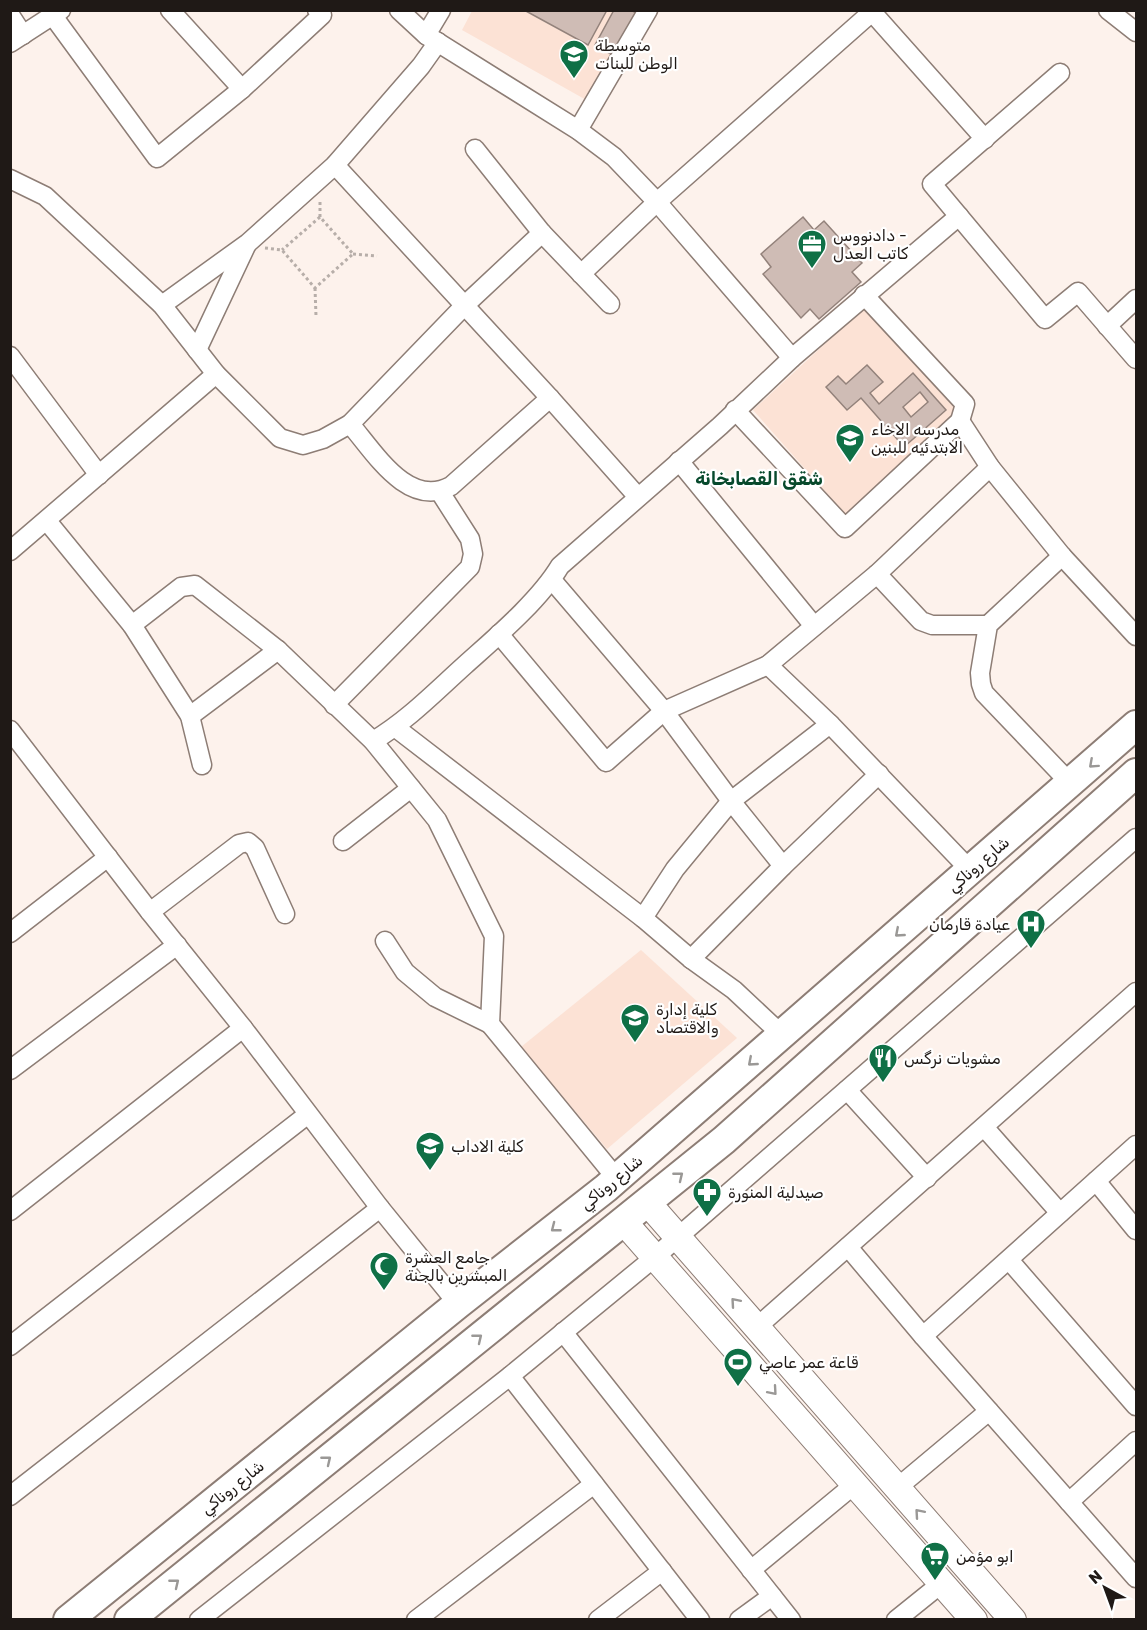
<svg xmlns="http://www.w3.org/2000/svg" width="1147" height="1630" viewBox="0 0 1147 1630" font-family="Rubik,Vazirmatn,sans-serif">
	<style>
		.built { fill: #fce2d5 }
		.building { fill: #cfbcb5; stroke: #93827b; stroke-width: 1.5; fill-rule: evenodd }
		.lines { fill: none; stroke-linecap: round; stroke-linejoin: round }
		.street-casing { stroke: #8d7d75; stroke-width: 21 }
		.secondary-casing { stroke: #8d7d75; stroke-width: 28 }
		.primary-casing { stroke: #8d7d75; stroke-width: 32 }
		.path { stroke: #b7aea9; stroke-width: 3; stroke-dasharray: 3 3; stroke-linecap: butt }
		.street { stroke: #fff; stroke-width: 18 }
		.secondary { stroke: #fff; stroke-width: 26 }
		.primary { stroke: #fff; stroke-width: 28 }
		.oneway { stroke: #9a9896 }
		.labels { text-anchor: middle; stroke-width: 4.5; stroke-linejoin: round; paint-order: stroke }
		.poi-label { font-size: 16px; fill: #1f1916; stroke: #fff; text-anchor: start }
		.street-label { font-size: 16px; fill: #1f1916; stroke: #fff }
		.neighbourhood-label { font-size: 18px; font-weight: bold; fill: #07492c; stroke: #fff }
	</style>
	<rect width="100%" height="100%" fill="#fdf2ec"/>
	<g class="built">
		<path d="M472,11h52l64,34 19,-34h32l-51,90 -126,-71z"/>
		<path d="M865,307l92,104 -111,104 -93,-105z"/>
		<path d="M641,950l96,88 -130,111 -86,-102z"/>
	</g>
	<g class="building">
		<path d="M524,10h83l-19,35z"/>
		<path d="M614,10h17l7,4 -24,42 -19,-11z"/>
		<path d="M803,217l11,13 10,-9 38,42 -10,9 9,10 -42,37 -9,-10 -9,9 -38,-44 8,-7 -10,-13z"/>
		<path d="M867,365l16,17 -13,11 9,11 34,-31 33,37 -42,37 -43,-49 -14,12 -21,-23 12,-11 8,8zM920,392l8,10 -17,15 -8,-10z"/>
	</g>
	<g class="lines">
		<g class="street-casing">
			<g id="street">
				<path d="M170,10l72,79"/>
				<path d="M399,10l27,25 152,95 36,27 43,45 135,156"/>
				<path d="M1108,10l28,22"/>
				<path d="M10,15l13,20"/>
				<path d="M53,16l104,142 85,-69 80,-74 -5,-5"/>
				<path d="M426,35l15,-25"/>
				<path d="M10,43l51,-33"/>
				<path d="M1060,73l-128,111 113,135 33,-27 58,67"/>
				<path d="M578,130l70,-120"/>
				<path d="M475,149l67,84 68,71"/>
				<path d="M335,165l215,233 88,99"/>
				<path d="M10,179l35,17 117,109 54,69 64,64 23,7 20,-6 27,-15 115,-119 77,-72"/>
				<path d="M581,274l76,-72 215,-190 113,127"/>
				<path d="M162,305l86,-62 87,-78 86,-99 17,-24"/>
				<path d="M1107,326l29,-27"/>
				<path d="M197,350l49,-104"/>
				<path d="M10,356l89,119"/>
				<path d="M735,410l110,118 115,-107 5,-17 -101,-109"/>
				<path d="M960,421l30,46 72,89 74,80"/>
				<path d="M350,424c25,29 58,85 101,62l99,-88"/>
				<path d="M679,461l135,165"/>
				<path d="M47,521l85,104 58,91 12,49"/>
				<path d="M10,551l206,-177"/>
				<path d="M1062,556l-74,69 -8,48 1,11 3,9 87,91"/>
				<path d="M877,574l44,47 11,4h56"/>
				<path d="M552,580l112,131 67,90 52,65"/>
				<path d="M132,625l49,-38 14,-2 83,65 95,91 64,79 57,116 -4,88 127,155"/>
				<path d="M499,634l107,128 58,-51 104,-46 109,-91 113,-107"/>
				<path d="M768,665l62,59 141,147"/>
				<path d="M334,705l136,-138 3,-13 -3,-15 -30,-47"/>
				<path d="M190,716l88,-66"/>
				<path d="M396,728l247,190 48,41 43,31 48,45"/>
				<path d="M10,730l140,182 93,116 137,180 78,96"/>
				<path d="M373,741c34,-20 62,-49 92,-76 30,-27 74,-64 95,-99l160,-140 72,-68 167,-142"/>
				<path d="M343,841l68,-53"/>
				<path d="M150,912l89,-68 9,-2 7,6 30,66"/>
				<path d="M643,918l32,-49 56,-68 99,-77"/>
				<path d="M10,933l98,-76"/>
				<path d="M385,941l20,31 30,25 55,27"/>
				<path d="M691,959l92,-93 96,-92"/>
				<path d="M10,1070l167,-125"/>
				<path d="M847,1090l80,88"/>
				<path d="M984,1127l76,86"/>
				<path d="M1096,1181l40,49"/>
				<path d="M10,1211l233,-183"/>
				<path d="M848,1247l75,89 213,242"/>
				<path d="M1009,1260l127,146"/>
				<path d="M757,1327l379,-335"/>
				<path d="M563,1332l228,288"/>
				<path d="M923,1336l213,-191"/>
				<path d="M10,1346l297,-231"/>
				<path d="M510,1376l190,244"/>
				<path d="M897,1488l92,-77"/>
				<path d="M10,1496l370,-288"/>
				<path d="M1069,1502l67,-61"/>
				<path d="M751,1570l104,-86"/>
				<path d="M199,1620l311,-244 145,-119 481,-419"/>
				<path d="M416,1620l178,-136"/>
				<path d="M598,1620l64,-49"/>
				<path d="M739,1620l33,-24"/>
				<path d="M896,1620l46,-37"/>
			</g>
		</g>
		<g class="secondary-casing">
			<g id="secondary">
				<path d="M647,1202l366,418"/>
				<path d="M623,1221l351,399"/>
			</g>
		</g>
		<g class="primary-casing">
			<g id="primary">
				<path d="M68,1620l390,-316 148,-116 530,-463"/>
				<path d="M129,1620l595,-480 412,-367"/>
			</g>
		</g>
		<g class="path">
			<path d="M320,217v-17"/>
			<path d="M265,248l17,2 33,38 38,-34 -33,-37 -38,33"/>
			<path d="M353,254l24,2"/>
			<path d="M315,288l1,28"/>
		</g>
		<use href="#street" class="street"/>
		<use href="#secondary" class="secondary"/>
		<use href="#primary" class="primary"/>
	</g>
	<defs><path id="oneway-chevron" d="M-2-3.5L2.5 0L-2 3.5" fill="none" stroke-width="1.6" stroke-linecap="round" stroke-linejoin="round" transform="scale(1.5)"/></defs>
	<g class="oneway">
		<use href="#oneway-chevron" transform="translate(1093 764) rotate(138)"/>
		<use href="#oneway-chevron" transform="translate(899 933) rotate(139)"/>
		<use href="#oneway-chevron" transform="translate(752 1062) rotate(139)"/>
		<use href="#oneway-chevron" transform="translate(679 1176) rotate(-39)"/>
		<use href="#oneway-chevron" transform="translate(555 1228) rotate(142)"/>
		<use href="#oneway-chevron" transform="translate(735 1302) rotate(-131)"/>
		<use href="#oneway-chevron" transform="translate(478 1338) rotate(-39)"/>
		<use href="#oneway-chevron" transform="translate(773 1391) rotate(49)"/>
		<use href="#oneway-chevron" transform="translate(327 1460) rotate(-39)"/>
		<use href="#oneway-chevron" transform="translate(919 1513) rotate(-131)"/>
		<use href="#oneway-chevron" transform="translate(175 1583) rotate(-39)"/>
	</g>
	<defs>
		<g id="school-pin" transform="scale(1.5)"><path d="M0 17L-7.5 6A9.5 9.5 0 1 1 7.5 6Z" fill="#0f7046" stroke="#fff"/><path d="M0-5L7-2L0 1L-7-2ZM-4 1L0 2.5L4 1V4Q0 6-4 4Z" fill="#fff"/></g>
		<g id="office-pin" transform="scale(1.5)"><path d="M0 17L-7.5 6A9.5 9.5 0 1 1 7.5 6Z" fill="#0f7046" stroke="#fff"/><path d="M-6-3h4V-5.5h4V-3h4V5H-6ZM-1-4.5V-3h2v-1.5ZM-6 0V1H6V0Z" fill="#fff"/></g>
		<g id="hospital-pin" transform="scale(1.5)"><path d="M0 17L-7.5 6A9.5 9.5 0 1 1 7.5 6Z" fill="#0f7046" stroke="#fff"/><path d="M-5-5h3v3.5h4V-5h3V5h-3V1.5h-4V5h-3Z" fill="#fff"/></g>
		<g id="university-pin" transform="scale(1.5)"><path d="M0 17L-7.5 6A9.5 9.5 0 1 1 7.5 6Z" fill="#0f7046" stroke="#fff"/><path d="M0-5L7-2L0 1L-7-2ZM-4 1L0 2.5L4 1V4Q0 6-4 4Z" fill="#fff"/></g>
		<g id="restaurant-pin" transform="scale(1.5)"><path d="M0 17L-7.5 6A9.5 9.5 0 1 1 7.5 6Z" fill="#0f7046" stroke="#fff"/><path d="M-5-6h1v4h1v-4h1v4h1v-4h1v5L-1.5 .5V6h-2V.5L-5-1ZM5-6V6H3V1.5H1.5Q1.5-4 5-6Z" fill="#fff"/></g>
		<g id="pharmacy-pin" transform="scale(1.5)"><path d="M0 17L-7.5 6A9.5 9.5 0 1 1 7.5 6Z" fill="#0f7046" stroke="#fff"/><path d="M-2-6h4v4h4v4h-4v4h-4v-4h-4v-4h4Z" fill="#fff"/></g>
		<g id="mosque-pin" transform="scale(1.5)"><path d="M0 17L-7.5 6A9.5 9.5 0 1 1 7.5 6Z" fill="#0f7046" stroke="#fff"/><path d="M3.5-4.9A6 6 0 1 0 3.5 4.9A5 5 0 1 1 3.5-4.9Z" fill="#fff"/></g>
		<g id="stadium-pin" transform="scale(1.5)"><path d="M0 17L-7.5 6A9.5 9.5 0 1 1 7.5 6Z" fill="#0f7046" stroke="#fff"/><path d="M0-5a6.5 5 0 1 0 0 10a6.5 5 0 1 0 0-10ZM-3.5-1.8h7v3.6h-7Z" fill="#fff"/></g>
		<g id="supermarket-pin" transform="scale(1.5)"><path d="M0 17L-7.5 6A9.5 9.5 0 1 1 7.5 6Z" fill="#0f7046" stroke="#fff"/><path d="M-6-5.5h2.5l.6 2H6L4.5 2H-2.5L-4.4-4H-6ZM-1.5 3.2a1.3 1.3 0 1 0 .1 0ZM3 3.2a1.3 1.3 0 1 0 .1 0Z" fill="#fff"/></g>
	</defs>
	<g fill-rule="evenodd">
		<use href="#school-pin" x="574" y="54"/>
		<use href="#office-pin" x="812" y="244"/>
		<use href="#school-pin" x="850" y="438"/>
		<use href="#hospital-pin" x="1031" y="924"/>
		<use href="#university-pin" x="635" y="1018"/>
		<use href="#restaurant-pin" x="883" y="1058"/>
		<use href="#university-pin" x="430" y="1146"/>
		<use href="#pharmacy-pin" x="707" y="1192"/>
		<use href="#mosque-pin" x="384" y="1266"/>
		<use href="#stadium-pin" x="738" y="1362"/>
		<use href="#supermarket-pin" x="935" y="1556"/>
	</g>
	<g class="labels">
		<g class="poi-label">
			<text x="595" y="51">متوسطة<tspan x="595" dy="18">الوطن للبنات</tspan></text>
			<text x="833" y="241">دادنووس -<tspan x="833" dy="18">کاتب العدل</tspan></text>
			<text x="871" y="435">مدرسه الاخاء<tspan x="871" dy="18">الابتدئيه للبنين</tspan></text>
			<text x="1010" y="930" text-anchor="end">عيادة قارمان</text>
			<text x="656" y="1015">كلية إدارة<tspan x="656" dy="18">والاقتصاد</tspan></text>
			<text x="904" y="1064">مشويات نرگس</text>
			<text x="451" y="1152">كلية الاداب</text>
			<text x="728" y="1198">صيدلية المنورة</text>
			<text x="405" y="1263">جامع العشرة<tspan x="405" dy="18">المبشرين بالجنة</tspan></text>
			<text x="759" y="1368">قاعة عمر عاصي</text>
			<text x="956" y="1562">ابو مؤمن</text>
		</g>
		<g class="street-label">
			<text transform="translate(978 864) rotate(-41)" y="6">شارع روناكي</text>
			<text transform="translate(611 1182) rotate(-40)" y="6">شارع روناكي</text>
			<text transform="translate(232 1487) rotate(-39)" y="6">شارع روناكي</text>
		</g>
		<g class="neighbourhood-label">
			<text x="759" y="485">شقق القصابخانة</text>
		</g>
	</g>
	<rect width="1147" height="1630" fill="none" stroke="#1f1916" stroke-width="24"/>
	<g transform="translate(1105 1588) rotate(319)" stroke="#ffffff" stroke-width="4.5" paint-order="stroke">
	<path d="M0-4.5L10 22L0 15L-10 22Z" fill="#1f1916"/>
	<text y="-9" font-size="16" font-weight="bold" text-anchor="middle" fill="#1f1916">N</text>
	</g>
</svg>
